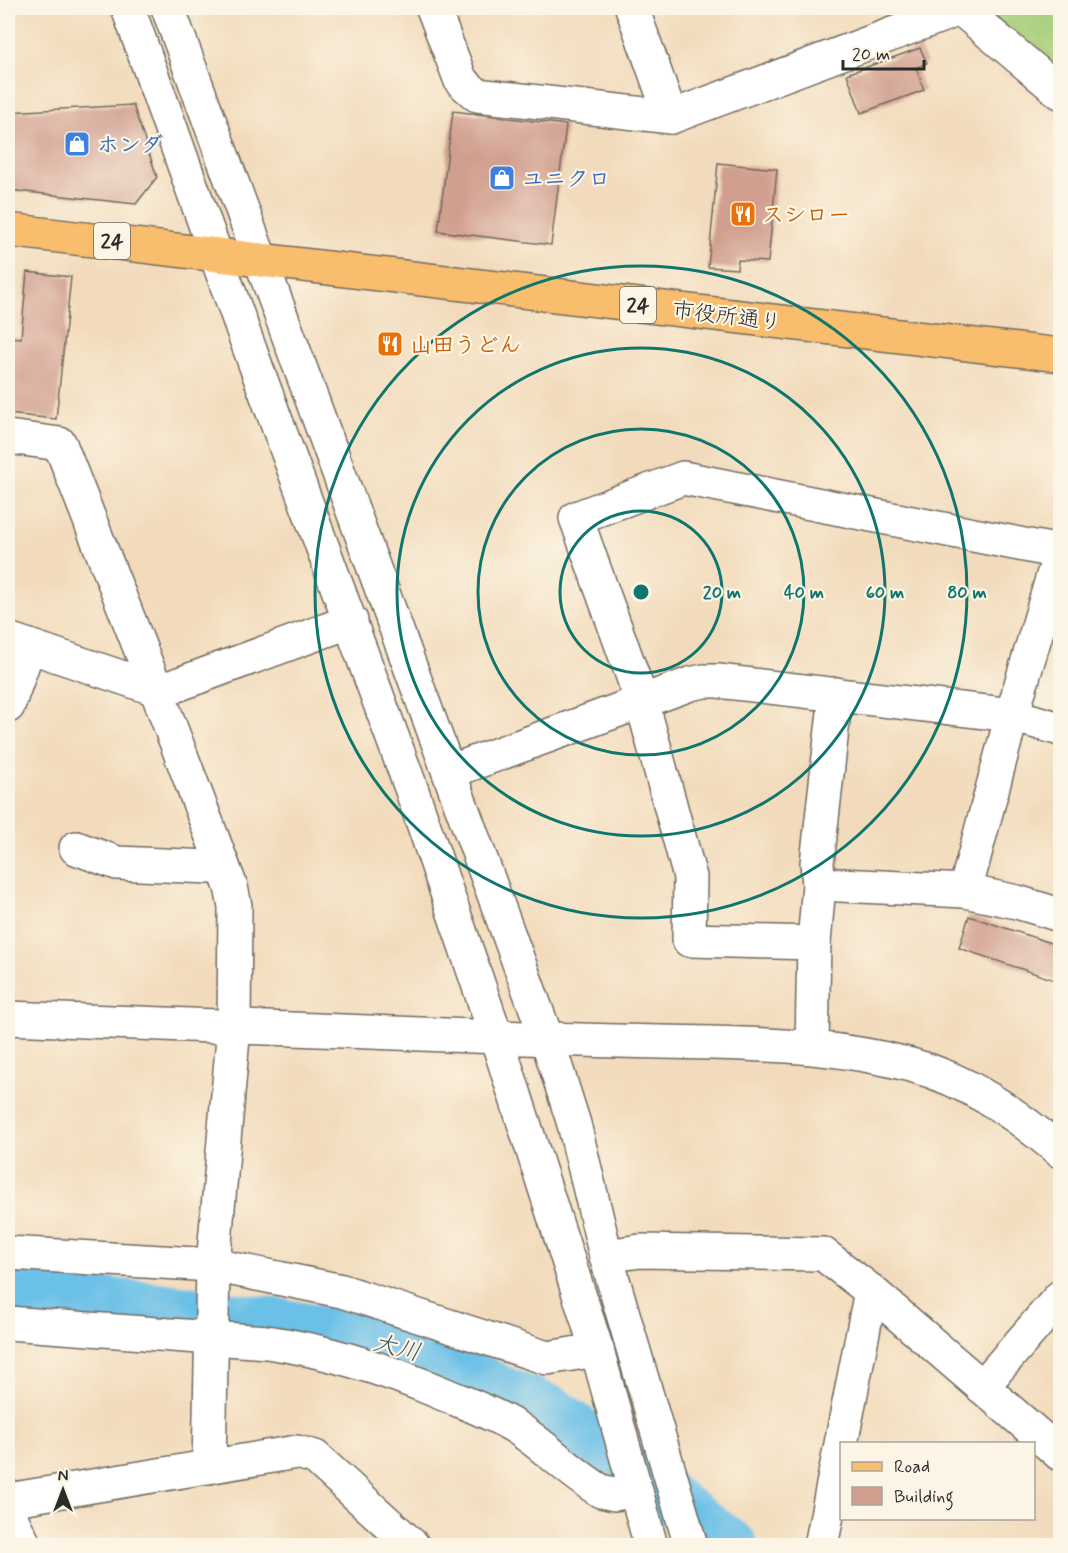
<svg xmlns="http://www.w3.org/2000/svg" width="1068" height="1553" viewBox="0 0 1068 1553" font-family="Mynerve,'Klee One',sans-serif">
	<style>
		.green { fill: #a5ce79; stroke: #687c52; stroke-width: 1.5 }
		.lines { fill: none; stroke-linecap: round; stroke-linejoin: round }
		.river { stroke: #6ac0e7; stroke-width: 50 }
		.building { fill: #d19f8f }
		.minor-casing { stroke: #71695e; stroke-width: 36 }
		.major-casing { stroke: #71695e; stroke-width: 36 }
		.minor { stroke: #fff; stroke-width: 33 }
		.major { stroke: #f9be6d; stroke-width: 33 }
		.ring { fill: none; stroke: #0f766e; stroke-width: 3 }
		.labels { text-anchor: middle; stroke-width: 4.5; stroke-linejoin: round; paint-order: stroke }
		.shield { fill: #fcf5e5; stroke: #6a6863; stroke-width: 1.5 }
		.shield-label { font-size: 21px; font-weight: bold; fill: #2b2b2b }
		.shop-label { font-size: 22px; font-weight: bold; fill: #366cbe; stroke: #fcf5e5; text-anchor: start }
		.food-label { font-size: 22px; font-weight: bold; fill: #c56008; stroke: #fcf5e5; text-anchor: start }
		.street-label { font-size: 22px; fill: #2b2b2b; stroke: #fcf5e5 }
		.water-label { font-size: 24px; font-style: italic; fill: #3e5863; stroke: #fcf5e5 }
		.centre { fill: #0f766e; stroke: #fcf5e5; stroke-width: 3 }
		.ring-label { font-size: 18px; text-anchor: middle; font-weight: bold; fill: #0f766e; stroke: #fcf5e5; stroke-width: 4.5; stroke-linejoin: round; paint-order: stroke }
	</style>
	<rect width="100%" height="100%" fill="#fcf5e5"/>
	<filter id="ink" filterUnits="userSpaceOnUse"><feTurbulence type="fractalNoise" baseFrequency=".0167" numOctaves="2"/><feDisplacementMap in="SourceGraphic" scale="12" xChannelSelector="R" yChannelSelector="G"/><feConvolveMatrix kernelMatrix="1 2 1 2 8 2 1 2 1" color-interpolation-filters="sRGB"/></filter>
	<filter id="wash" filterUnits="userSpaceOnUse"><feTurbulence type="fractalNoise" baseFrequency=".008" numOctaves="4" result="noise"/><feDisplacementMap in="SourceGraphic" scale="24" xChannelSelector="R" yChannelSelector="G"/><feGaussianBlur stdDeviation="1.35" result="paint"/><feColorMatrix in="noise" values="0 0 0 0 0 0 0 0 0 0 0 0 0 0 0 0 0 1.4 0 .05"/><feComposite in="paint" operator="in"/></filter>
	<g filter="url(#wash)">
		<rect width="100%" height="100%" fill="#f2dbbc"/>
		<path class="green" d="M980,8h80v69z"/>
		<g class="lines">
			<path class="river" d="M8,1295l150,12 132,18 118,21 97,46 48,19 180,135"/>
		</g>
		<g id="blocks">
			<g class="building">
				<path d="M920,48l7,15 -11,5 8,22 -63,23 -14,-39z"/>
				<path d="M133,105l24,72 -21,27 -128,-14v-78z"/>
				<path d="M453,111l113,14 -15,120 -113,-14z"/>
				<path d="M718,163l59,6 -9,93 -30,-2 -1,9 -29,-2z"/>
				<path d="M27,272l44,5 -15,142 -48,-5v-77l13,1z"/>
				<path d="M969,916l91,30v36l-101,-34z"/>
			</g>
		</g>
	</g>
	<g filter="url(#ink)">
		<use href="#blocks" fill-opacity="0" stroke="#71695e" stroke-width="1.5"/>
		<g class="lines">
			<g class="minor-casing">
				<g id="minor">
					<path d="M128,8l118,331 164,446 86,251 101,314 54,196"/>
					<path d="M168,8l379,1031 27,85 32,132 85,290"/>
					<path d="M433,8l28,73 16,14 194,22 291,-109"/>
					<path d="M632,8l39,109"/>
					<path d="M960,8l100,84"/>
					<path d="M8,437l52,7 96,245 75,198 4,19 -1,120 -21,239 -4,202"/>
					<path d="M8,639l148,50 15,-2 180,-66"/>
					<path d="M8,706l21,-60"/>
					<path d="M449,772l241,-88 14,-3h14l294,34 48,14"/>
					<path d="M76,848l41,15 93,4 11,-5"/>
					<path d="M819,884l146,7 52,11 43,13"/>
					<path d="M965,891l47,-176 48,-163"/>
					<path d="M814,943l-125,-3 1,-63 -48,-175 -66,-184 107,-40 377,74"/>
					<path d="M8,1018c180,6 361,14 542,21 54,2 108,3 162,4 70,2 131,4 199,22 57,15 105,49 149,86"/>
					<path d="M812,1046l2,-103 5,-59 -2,-21 19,-169"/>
					<path d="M8,1253l205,12 129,26 205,67 50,-8"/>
					<path d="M606,1256l34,-5 183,3 48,37 189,163"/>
					<path d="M8,1323l259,19c63,9 121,28 179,53 24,10 49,19 71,33 29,19 54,45 84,63l13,3 22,-3"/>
					<path d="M982,1387l78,-90"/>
					<path d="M8,1500l289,-48 18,5 98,89"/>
					<path d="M8,1512l17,34"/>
					<path d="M821,1546l50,-255"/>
				</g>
			</g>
			<g class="major-casing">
				<path id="major" d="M8,230l1052,125"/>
			</g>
			<use href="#minor" class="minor"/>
			<use href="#major" class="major"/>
		</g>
	</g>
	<g class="ring">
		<circle cx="641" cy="592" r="81"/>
		<circle cx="641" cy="592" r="163"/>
		<circle cx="641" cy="592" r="244"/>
		<circle cx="641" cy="592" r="326"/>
	</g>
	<defs>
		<g id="shop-square" transform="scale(1.35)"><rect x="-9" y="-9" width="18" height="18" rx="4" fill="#3f7fe0" stroke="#fcf5e5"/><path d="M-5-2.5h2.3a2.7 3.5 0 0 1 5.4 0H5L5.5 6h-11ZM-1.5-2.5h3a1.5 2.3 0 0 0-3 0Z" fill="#fff"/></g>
		<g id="restaurant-square" transform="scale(1.35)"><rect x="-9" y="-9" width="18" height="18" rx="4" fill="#e8710a" stroke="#fcf5e5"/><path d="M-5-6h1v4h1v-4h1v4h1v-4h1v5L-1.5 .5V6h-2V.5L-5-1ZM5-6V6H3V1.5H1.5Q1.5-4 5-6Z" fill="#fff"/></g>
	</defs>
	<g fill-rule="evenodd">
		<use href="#shop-square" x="77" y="144"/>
		<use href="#shop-square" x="502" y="178"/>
		<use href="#restaurant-square" x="743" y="214"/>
		<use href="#restaurant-square" x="390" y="344"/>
	</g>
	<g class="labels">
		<g class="shield">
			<rect x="94" y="223" width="36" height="36" rx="4.5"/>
			<rect x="620" y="287" width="36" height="36" rx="4.5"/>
		</g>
		<g class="shield-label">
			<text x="112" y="248">24</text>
			<text x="638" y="312">24</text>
		</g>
		<g class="shop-label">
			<text x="97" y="152">ホンダ</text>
			<text x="522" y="186">ユニクロ</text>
		</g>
		<g class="food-label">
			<text x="762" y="222">スシロー</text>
			<text x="410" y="352">山田うどん</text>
		</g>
		<g class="street-label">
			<text transform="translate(727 315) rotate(7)" y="8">市役所通り</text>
		</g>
		<g class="water-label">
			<text transform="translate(397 1347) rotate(14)" y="8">大川</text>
		</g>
	</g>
	<circle cx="641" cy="592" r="9" class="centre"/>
	<g class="ring-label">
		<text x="722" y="598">20 m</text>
		<text x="804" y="598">40 m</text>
		<text x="885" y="598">60 m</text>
		<text x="967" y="598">80 m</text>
	</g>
	<rect width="1068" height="1553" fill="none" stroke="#fcf5e5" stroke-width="30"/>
	<rect x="840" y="1442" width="195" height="78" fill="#fcf5e5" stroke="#a8a49b" stroke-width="1.5"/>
	<rect x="852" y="1462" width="30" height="9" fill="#f9be6d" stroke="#a8a49b" stroke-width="1.5"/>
	<text x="894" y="1472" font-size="18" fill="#2b2b2b">Road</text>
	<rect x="852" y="1487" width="30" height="18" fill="#d19f8f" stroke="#a8a49b" stroke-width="1.5"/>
	<text x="894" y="1502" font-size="18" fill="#2b2b2b">Building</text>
	<g transform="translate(63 1490)" stroke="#fcf5e5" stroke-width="4.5" paint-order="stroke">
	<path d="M0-4.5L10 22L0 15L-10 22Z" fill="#2b2b2b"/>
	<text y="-9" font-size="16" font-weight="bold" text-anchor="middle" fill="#2b2b2b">N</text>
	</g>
	<path d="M843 60v9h81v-9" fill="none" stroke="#2b2b2b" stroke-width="3"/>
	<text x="852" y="60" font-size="18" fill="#2b2b2b" stroke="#fcf5e5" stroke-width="4.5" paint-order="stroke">20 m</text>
</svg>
